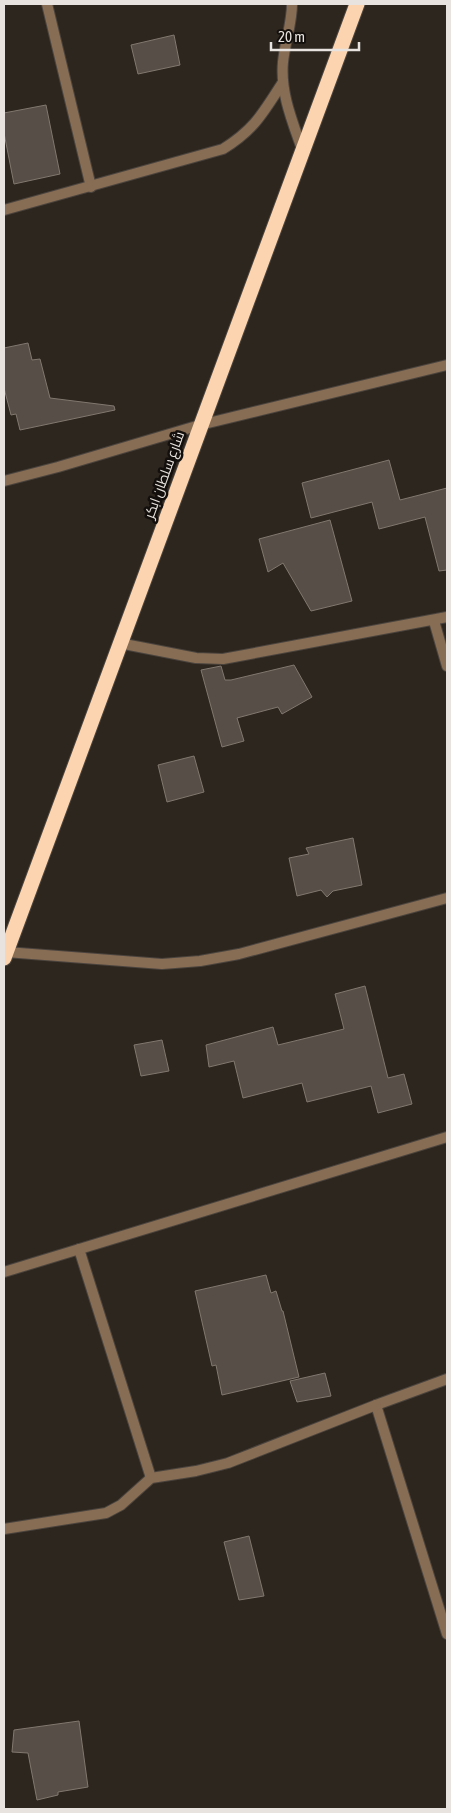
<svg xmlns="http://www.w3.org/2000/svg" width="451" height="1813" viewBox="0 0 451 1813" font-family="'Asap Condensed',Cairo,sans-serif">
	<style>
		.building { fill: #574f47; stroke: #81786f }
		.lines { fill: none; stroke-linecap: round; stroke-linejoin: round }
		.street-casing { stroke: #4b443e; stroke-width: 12 }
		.highway-casing { stroke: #4b443e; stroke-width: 17 }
		.street { stroke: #876d54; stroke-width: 10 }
		.highway { stroke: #fcd5b0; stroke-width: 15 }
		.labels { text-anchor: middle; stroke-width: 5; stroke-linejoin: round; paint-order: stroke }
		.street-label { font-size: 14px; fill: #e8e3df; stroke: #130f0c }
	</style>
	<rect width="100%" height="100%" fill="#2d261f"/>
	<g class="building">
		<path d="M174,35l6,30 -42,9 -7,-29z"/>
		<path d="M46,105l14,69 -46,10 -10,-51v-20z"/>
		<path d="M28,343l4,17 8,-1 10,39 64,8 1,4 -95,20 -4,-16 -5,1 -7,-27v-40z"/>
		<path d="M389,460l11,40 47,-12v82l-8,1 -14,-54 -46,12 -7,-27 -61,16 -9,-35z"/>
		<path d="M330,520l22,81 -41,10 -28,-48 -15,9 -9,-33z"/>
		<path d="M294,665l18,32 -30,17 -4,-7 -41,11 7,23 -22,6 -21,-77 20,-4 4,14h6z"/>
		<path d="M194,756l10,36 -37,10 -9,-37z"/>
		<path d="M353,838l9,47 -29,6 -6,6 -6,-7 -24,6 -8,-38 20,-4 -3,-6z"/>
		<path d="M365,986l23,92 16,-4 8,30 -34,9 -7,-27 -64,16 -5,-19 -59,15 -9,-37 -25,6 -3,-22 67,-18 5,18 66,-16 -9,-35z"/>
		<path d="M162,1040l7,31 -28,5 -7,-31z"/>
		<path d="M266,1275l5,18 5,-2 6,20h1l16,66 -77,18 -6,-30 -4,1 -17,-75z"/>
		<path d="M325,1373l6,23 -34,6 -7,-21z"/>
		<path d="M249,1536l15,60 -25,4 -15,-58z"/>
		<path d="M79,1721l9,66 -30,5v3l-21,5 -9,-47 -16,-1 2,-22z"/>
	</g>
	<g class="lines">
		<g class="street-casing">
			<g id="street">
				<path d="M47,4l44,183"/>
				<path d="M292,4c0,19 -7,38 -9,58 -3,31 10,61 20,90"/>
				<path d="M4,210l219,-61c32,-20 40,-36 60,-67"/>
				<path d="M4,481l54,-14 142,-42 247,-60"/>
				<path d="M434,621l13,45"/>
				<path d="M119,643l77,15 27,1 224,-42"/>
				<path d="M6,952l156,12 38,-3 39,-7 208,-56"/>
				<path d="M79,1249l72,229"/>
				<path d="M4,1272l443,-135"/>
				<path d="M447,1379l-71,26 71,229"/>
				<path d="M4,1529l102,-16 15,-8 30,-27 45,-7 32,-8 148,-58"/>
			</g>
		</g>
		<g class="highway-casing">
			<path id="highway" d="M4,958l353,-954"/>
		</g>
		<use href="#street" class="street"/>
		<use href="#highway" class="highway"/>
	</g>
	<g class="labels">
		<g class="street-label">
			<text transform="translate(164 475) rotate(-70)" y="5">شارع سلطان ابكر</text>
		</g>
	</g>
	<rect width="451" height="1813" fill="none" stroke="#e8e3df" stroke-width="10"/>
	<path d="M271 42v8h88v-8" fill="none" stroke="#e8e3df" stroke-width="2.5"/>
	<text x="278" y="42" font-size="15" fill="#e8e3df" stroke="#130f0c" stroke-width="4" paint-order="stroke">20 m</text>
</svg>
